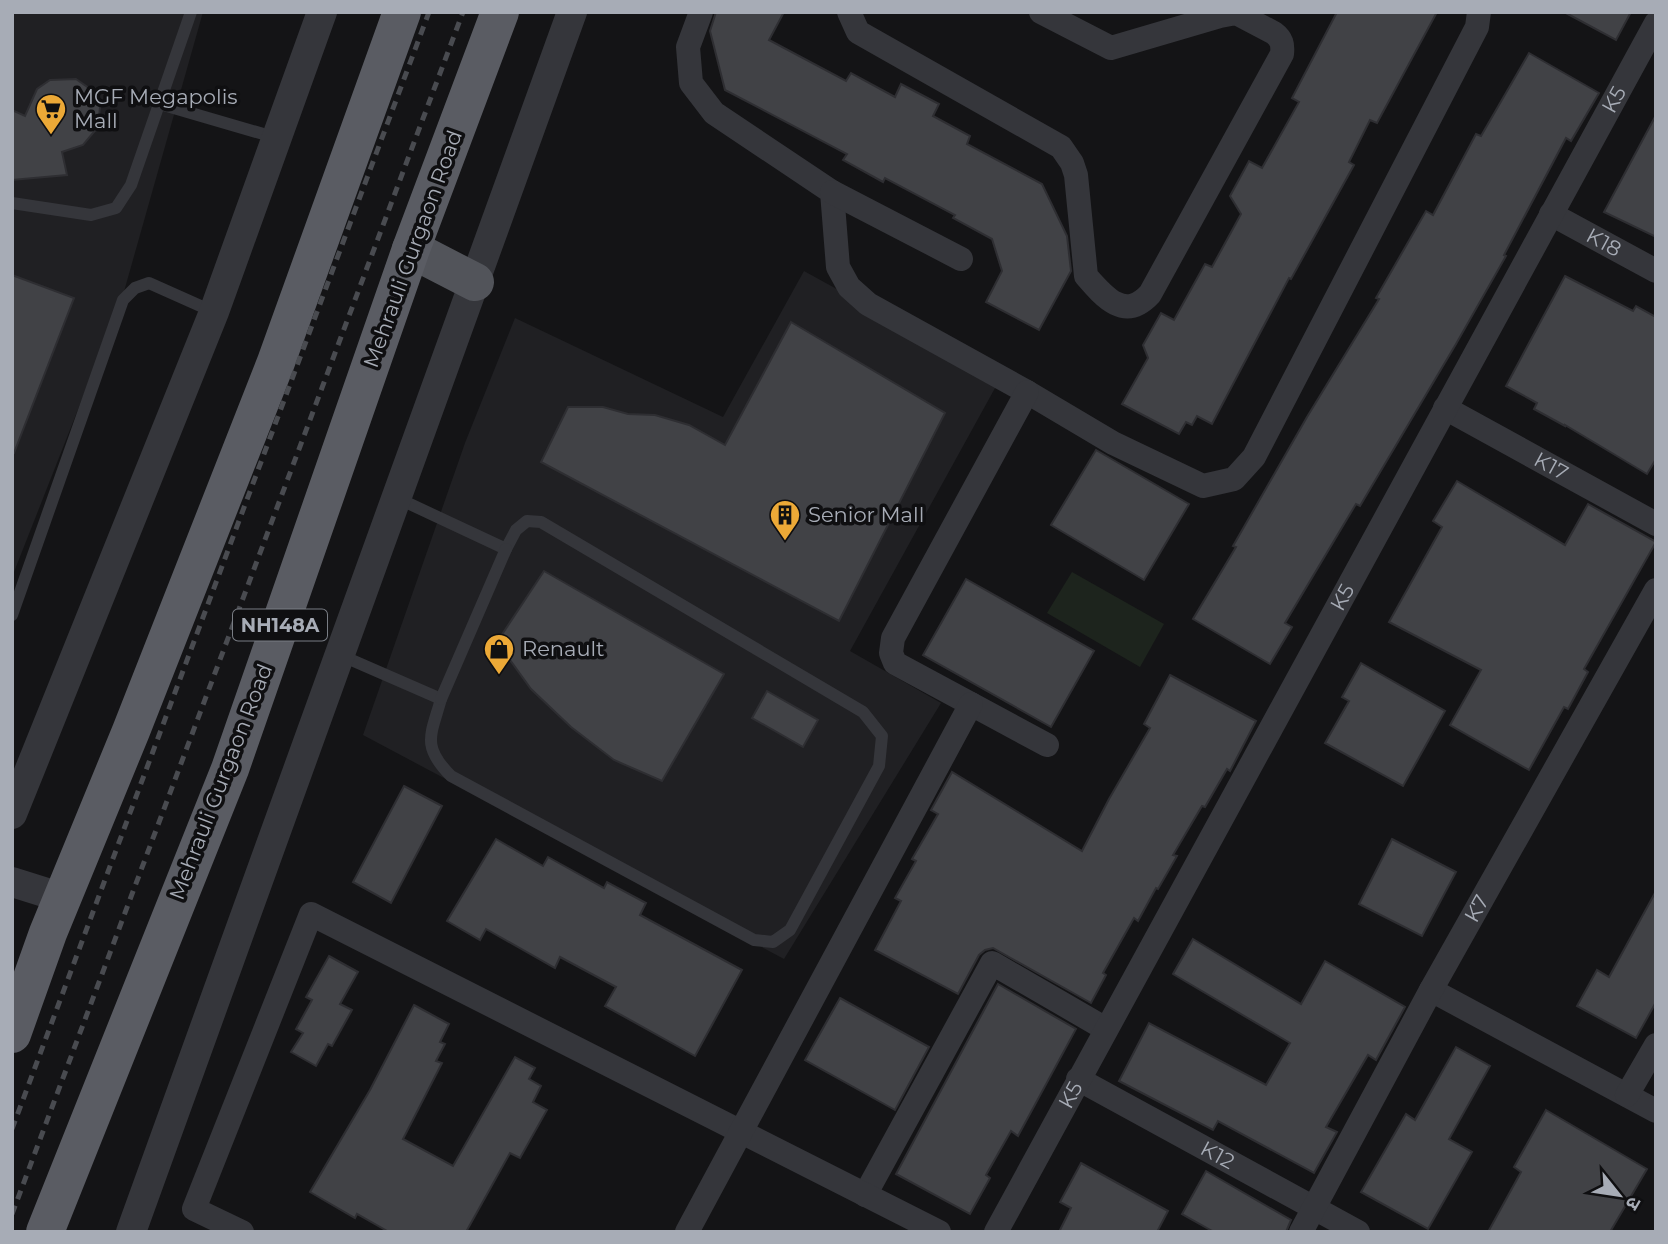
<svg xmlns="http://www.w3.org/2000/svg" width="1668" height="1244" viewBox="0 0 1668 1244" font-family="Montserrat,'Noto Sans Devanagari',sans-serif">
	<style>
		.built { fill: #202023 }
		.green { fill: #1d241d }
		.building { fill: #414246; stroke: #2e2e32; stroke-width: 2 }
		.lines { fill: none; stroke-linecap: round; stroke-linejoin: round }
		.service { stroke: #35363b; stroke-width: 12 }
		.minor { stroke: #35363b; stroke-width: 24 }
		.tertiary { stroke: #35363b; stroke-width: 30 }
		.primary { stroke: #52545a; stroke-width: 38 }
		.trunk { stroke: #5a5c63; stroke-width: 38 }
		.rail { stroke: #494b50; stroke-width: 5; stroke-dasharray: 9 7; stroke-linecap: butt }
		.labels { text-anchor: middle; stroke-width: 7; stroke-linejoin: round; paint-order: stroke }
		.shield { fill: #0f0f11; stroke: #797d84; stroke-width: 2 }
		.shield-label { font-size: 19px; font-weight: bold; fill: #a7acb6 }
		.poi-label { font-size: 21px; fill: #a7acb6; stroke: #0f0f11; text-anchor: start }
		.street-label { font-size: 21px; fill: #a7acb6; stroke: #0f0f11 }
	</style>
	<rect width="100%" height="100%" fill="#141416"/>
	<g class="built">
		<path d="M12,12h191l-80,283 -111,282z"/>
		<path d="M804,271l196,108 -150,272 91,52 -157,256 -421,-224 102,-292 50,-125 208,99z"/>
	</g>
	<path class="green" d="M1072,572l92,52 -24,43 -93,-54z"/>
	<g class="building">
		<path d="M716,12h68l-15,28 77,41 5,-8 44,24 6,-13 38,20 -6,12 37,20 -3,8 75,40 25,52 4,35 -32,59 -53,-28 16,-31 -10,-32 -39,-21 2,-3 -70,-37 -2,4 -40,-22 4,-6 -122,-64 -15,-59z"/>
		<path d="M1337,12h100l-60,111 -7,-3 -21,42 5,3 -63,114 -2,-1 -77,146 -15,-8 -5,9 -6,-3 -7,12 -57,-30 26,-46 -5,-13 18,-32 13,7 31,-56 7,3 29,-53 -11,-18 19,-35 13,7 37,-66 -7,-4z"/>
		<path d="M1564,12h67l-15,28z"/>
		<path d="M1529,53l70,40 -28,48 -5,-3 -62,117 2,1 -50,88 -96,162 -4,-2 -71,119 7,4 -22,37 -77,-45 43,-72 -3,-1 74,-129 72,-118 -3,-1 50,-87 7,4 43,-81 5,2z"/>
		<path d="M76,79l17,12 7,16 -2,20 -15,18 -21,7 5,23 -55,5v-70l13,6 12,-27 13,-9z"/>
		<path d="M1656,115v122l-52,-25z"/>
		<path d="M12,275l62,23 -60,155h-2z"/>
		<path d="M1565,276l68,35 3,-5 20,11v142l-9,15 -82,-49v1l-31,-17 3,-6 -31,-17z"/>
		<path d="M791,322l154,91 -106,208 -298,-159 27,-55h35l25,7 27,1 34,10 36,20z"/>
		<path d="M1096,450l93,54 -45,76 -93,-55z"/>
		<path d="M1457,481l108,64 23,-41 68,38 -72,127 4,3 -20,37 -4,-2 -35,63 -79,-45 31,-55 -92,-48 53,-95 -9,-6z"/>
		<path d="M544,571l180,103 -62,107 -48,-21 -43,-33 -40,-38 -34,-47z"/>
		<path d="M966,579l128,72 -43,76 -128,-72z"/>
		<path d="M1361,663l84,48 -42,75 -78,-43 24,-42 -7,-4z"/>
		<path d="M1170,675l86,46 -26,50 -3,-2 -22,38 -3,-1 -29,49 4,1 -19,33 -2,-1 -18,33 -4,-3 -31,55 3,2 -15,28 -98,-55 -8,2 -6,5 -21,39 -83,-44 26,-49 -6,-3 21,-37 -4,-2 26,-45 -7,-4 21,-38 130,79 27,-52 41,-71 -6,-4z"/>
		<path d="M767,691l51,29 -15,27 -51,-29z"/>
		<path d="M404,786l38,20 -51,97 -38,-21z"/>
		<path d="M496,839l47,27 5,-9 56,31 3,-6 39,21 -6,12 102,55 -47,86 -90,-50 11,-19 -56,-30 -5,11 -69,-39 -6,11 -33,-19z"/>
		<path d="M1392,839l64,33 -34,64 -63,-32z"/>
		<path d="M1656,891v111l-20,36 -59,-32 20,-36 12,7z"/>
		<path d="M1193,939l108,65 24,-43 80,46 -29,53 -8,-5 -42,72 11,5 -23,41 -96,-52 -5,9 -94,-49 30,-58 117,62 24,-42 -117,-69z"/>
		<path d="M329,956l29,16 -18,32 12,6 -20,36 -4,-2 -12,22 -25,-14 12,-19 -7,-4 16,-29 -6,-3z"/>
		<path d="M998,984l78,45 -58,107 -7,-5 -25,44 4,3 -20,36 -74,-40z"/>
		<path d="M840,998l89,49 -34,63 -90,-50z"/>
		<path d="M414,1005l35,19 -9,18 5,2 -9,17 6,2 -39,76 50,27 62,-109 20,11 -6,11 12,7 -8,16 14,8 -27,48 -10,-5 -44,79h-77l-32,-18 -2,4 -45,-26 60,-102z"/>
		<path d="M1456,1047l34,19 -41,73 23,13 -44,77 -67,-37 45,-78 9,6z"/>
		<path d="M1546,1110l101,59 -37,63h-122l33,-60 -7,-5z"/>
		<path d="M1081,1163l87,48 -11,21h-98l12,-24 -11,-6z"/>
		<path d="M1206,1171l85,49 -5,12h-72l-32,-18z"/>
	</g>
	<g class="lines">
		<g class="service">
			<path d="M160,104l117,34"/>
			<path d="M12,203l79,12 25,-7 15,-23 60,-173"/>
			<path d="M12,615l111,-315 12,-12 14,-5 65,29"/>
			<path d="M340,655l101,44c-10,36 -20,47 10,77l303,164 19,2 17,-12 89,-164 3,-30 -19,-24 -322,-190 -14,-1 -11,9 -10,19 -109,-51"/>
			<path d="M441,699l65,-150"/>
		</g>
		<g class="minor">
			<path d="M701,12l-13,35 3,36 23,30 118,79 6,75 11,20 19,17 159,88 86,51 90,43 31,-7 20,-22 223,-430 2,-15"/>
			<path d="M849,12l9,20 203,115 11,16 4,12 10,101c19,22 39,45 64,18l132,-240c1,-9 0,-15 -8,-21l-38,-20 -16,3 -109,32 -70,-36"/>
			<path d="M832,192l129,67"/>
			<path id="s1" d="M1551,214l105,57"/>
			<path d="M1027,392l-134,246 -2,15 4,10 152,82"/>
			<path id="s2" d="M1445,408l211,116"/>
			<path d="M1431,990l225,121"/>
			<path id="s3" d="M1078,1079l280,153"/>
			<path d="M1627,1095l29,-50"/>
			<path d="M865,1195l127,-232 114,66"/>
			<path d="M242,1232l-48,-23 117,-295 628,318"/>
			<path d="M687,1232l284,-528"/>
			<path id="s4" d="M996,1232l660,-1209"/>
			<path id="s5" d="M1301,1232l130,-242 225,-400"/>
		</g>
		<g class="tertiary">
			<path d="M12,814l202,-502 108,-300"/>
			<path d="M12,882l51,16"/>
			<path d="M131,1232l441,-1220"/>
		</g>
		<path class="primary" d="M411,249l64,33"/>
		<g class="trunk">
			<path d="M12,1034l36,-101 83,-202 145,-369 126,-350"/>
			<path d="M45,1232l185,-463 181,-520 89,-237"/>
		</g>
		<g class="rail">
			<path d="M12,1129l417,-1117"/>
			<path d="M12,1214l451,-1202"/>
		</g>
	</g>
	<defs>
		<g id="supermarket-pin" transform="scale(1.575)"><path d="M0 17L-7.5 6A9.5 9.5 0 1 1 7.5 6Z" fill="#eca937" stroke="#0f0f11"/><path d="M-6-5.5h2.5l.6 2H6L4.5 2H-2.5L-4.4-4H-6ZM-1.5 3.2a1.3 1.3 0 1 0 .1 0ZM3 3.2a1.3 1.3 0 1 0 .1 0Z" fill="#111"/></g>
		<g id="building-pin" transform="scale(1.575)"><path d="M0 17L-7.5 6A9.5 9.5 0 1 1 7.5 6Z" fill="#eca937" stroke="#0f0f11"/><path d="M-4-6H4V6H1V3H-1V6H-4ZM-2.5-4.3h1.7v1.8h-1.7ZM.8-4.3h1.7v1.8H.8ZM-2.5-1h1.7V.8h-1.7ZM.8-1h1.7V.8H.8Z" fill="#111"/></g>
		<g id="shop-pin" transform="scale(1.575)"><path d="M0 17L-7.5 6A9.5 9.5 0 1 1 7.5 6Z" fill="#eca937" stroke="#0f0f11"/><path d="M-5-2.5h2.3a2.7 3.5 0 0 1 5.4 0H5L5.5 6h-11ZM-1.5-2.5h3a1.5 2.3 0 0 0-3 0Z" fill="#111"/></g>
	</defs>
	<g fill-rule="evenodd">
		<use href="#supermarket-pin" x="51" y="109"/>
		<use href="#building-pin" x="785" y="515"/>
		<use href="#shop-pin" x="499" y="649"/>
	</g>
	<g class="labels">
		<rect class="shield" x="233" y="609.5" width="94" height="31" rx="5"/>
		<g class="shield-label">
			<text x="280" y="632">NH148A</text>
		</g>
		<g class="poi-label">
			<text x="74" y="104">MGF Megapolis<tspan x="74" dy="24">Mall</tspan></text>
			<text x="808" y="522">Senior Mall</text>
			<text x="522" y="656">Renault</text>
		</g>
		<g class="street-label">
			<text dy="7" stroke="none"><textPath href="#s4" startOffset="1290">K5</textPath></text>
			<text dy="7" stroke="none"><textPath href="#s1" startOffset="60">K18</textPath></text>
			<text transform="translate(413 249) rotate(-70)" y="7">Mehrauli Gurgaon Road</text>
			<text dy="7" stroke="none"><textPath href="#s2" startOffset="121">K17</textPath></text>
			<text dy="7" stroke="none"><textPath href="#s4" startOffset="723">K5</textPath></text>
			<text transform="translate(221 782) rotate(-69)" y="7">Mehrauli Gurgaon Road</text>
			<text dy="7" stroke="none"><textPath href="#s5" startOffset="368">K7</textPath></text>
			<text dy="7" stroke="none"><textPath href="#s4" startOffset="156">K5</textPath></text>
			<text dy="7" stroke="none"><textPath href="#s3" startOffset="159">K12</textPath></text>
		</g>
	</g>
	<rect width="1668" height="1244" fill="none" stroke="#a7acb6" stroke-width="28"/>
	<g transform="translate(1619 1195) rotate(120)" stroke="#0f0f11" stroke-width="5" paint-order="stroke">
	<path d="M0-5L12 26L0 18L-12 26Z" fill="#a7acb6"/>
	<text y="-10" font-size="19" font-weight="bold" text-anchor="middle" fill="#a7acb6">उ</text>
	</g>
</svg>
